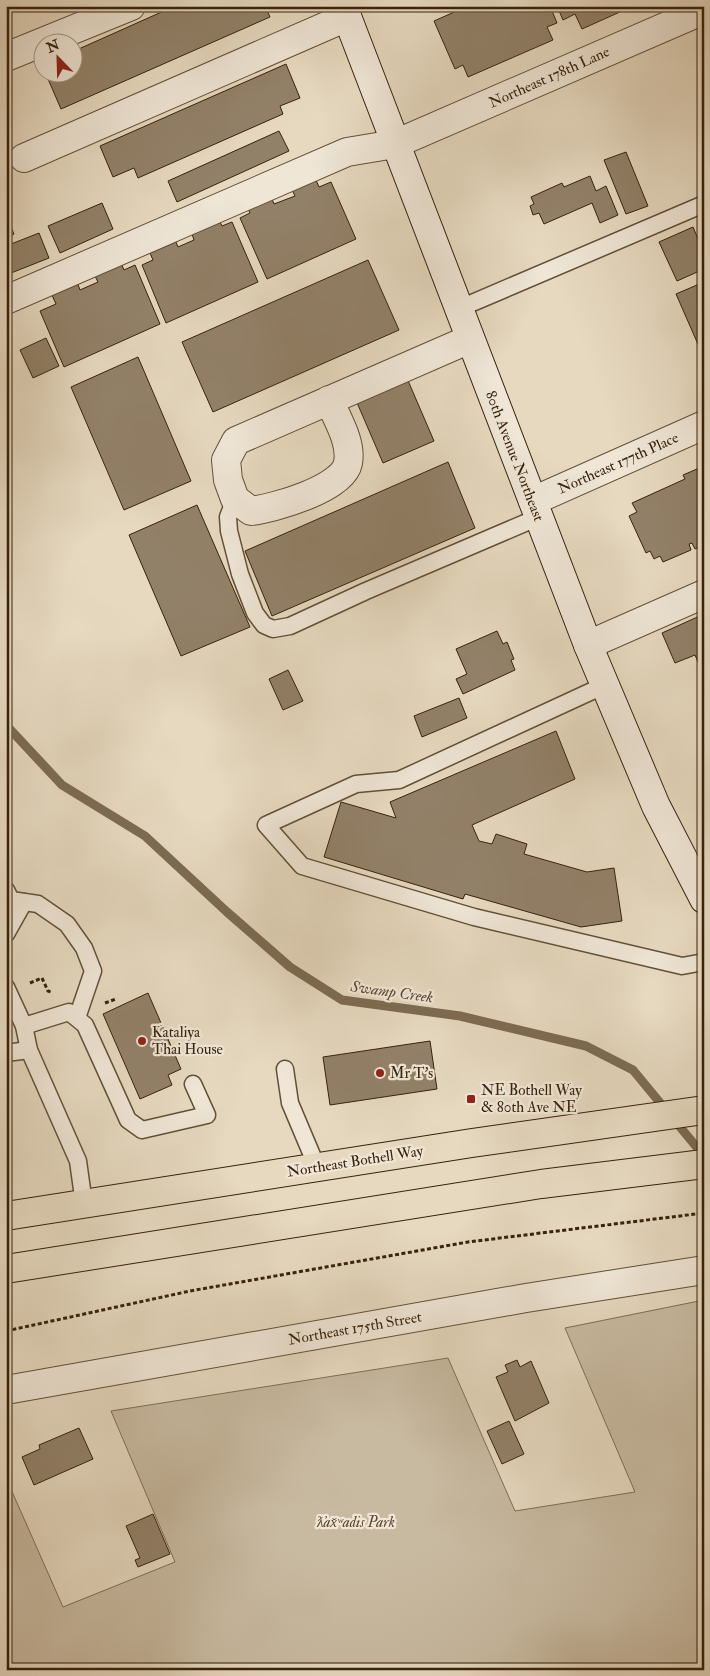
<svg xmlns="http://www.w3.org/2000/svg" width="710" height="1676" viewBox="0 0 710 1676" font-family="'IM FELL Double Pica',serif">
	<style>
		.green { fill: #c8baa1; stroke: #806e56 }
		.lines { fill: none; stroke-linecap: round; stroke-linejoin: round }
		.stream { stroke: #7c6b52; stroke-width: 9 }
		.building { fill: #928169; stroke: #37220b }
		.service-casing { stroke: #635038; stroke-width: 19 }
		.minor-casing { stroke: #635038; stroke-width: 30 }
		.tertiary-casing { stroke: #635038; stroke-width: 30 }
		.secondary-casing { stroke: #37220b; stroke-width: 30 }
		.primary-casing { stroke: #37220b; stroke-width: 30 }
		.path { stroke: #37220b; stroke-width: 3; stroke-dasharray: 4 2.5; stroke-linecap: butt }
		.service { stroke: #efe6d6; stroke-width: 16 }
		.minor { stroke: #efe6d6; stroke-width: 28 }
		.tertiary { stroke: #efe6d6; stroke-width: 28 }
		.secondary { stroke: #efe6d6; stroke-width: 28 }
		.primary { stroke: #e6d9c0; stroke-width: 28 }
		.poi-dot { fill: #8f2418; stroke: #efe6d6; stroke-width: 2 }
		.labels { text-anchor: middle; stroke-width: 4.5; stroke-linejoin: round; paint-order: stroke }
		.street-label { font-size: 15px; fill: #37220b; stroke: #efe6d6 }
		.poi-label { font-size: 15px; fill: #37220b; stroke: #efe6d6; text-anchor: start }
		.park-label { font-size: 15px; font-style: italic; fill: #5b4830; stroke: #efe6d6 }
		.water-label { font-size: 16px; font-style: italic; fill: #5f4c35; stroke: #efe6d6 }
	</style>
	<rect width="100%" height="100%" fill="#e6d9c0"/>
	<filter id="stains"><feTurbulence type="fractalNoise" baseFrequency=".004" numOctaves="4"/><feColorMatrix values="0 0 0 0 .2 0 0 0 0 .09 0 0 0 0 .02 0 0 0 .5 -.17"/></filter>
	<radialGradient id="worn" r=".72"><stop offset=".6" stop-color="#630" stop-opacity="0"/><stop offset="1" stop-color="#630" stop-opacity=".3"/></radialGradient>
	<path class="green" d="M704,1300v370h-698v-192l57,129 112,-45 -64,-151 337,-53 67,153 120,-19 -70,-164z"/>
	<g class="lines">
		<path class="stream" d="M6,725l56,60 83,51 82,76 63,55 52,33 118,16 126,30 47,24 71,86"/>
	</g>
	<g class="building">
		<path d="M175,6h90l5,11 -209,92 -16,-37h27v-20z"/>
		<path d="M468,6h82l7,17 -10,4 6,13 -85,37 -5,-12 -8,4 -21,-48z"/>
		<path d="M557,6h74v1l-49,22 -7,-15 -12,6z"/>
		<path d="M286,64l14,34 -20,8 3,8 -145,64 -4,-10 -21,9 -13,-31z"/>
		<path d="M279,131l10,20 -112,51 -9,-21z"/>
		<path d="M626,152l22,54 -22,8 -22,-54z"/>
		<path d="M590,176l6,15 10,-5 12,29 -18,8 -8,-20 -48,21 -5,-11 -6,2 -3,-9 4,-2 -3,-7 31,-14 2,4z"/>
		<path d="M316,180l3,7 12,-5 25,57 -89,40 -27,-61 10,-5 -2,-4 24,-10 2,5 21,-8 -3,-6z"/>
		<path d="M102,203l11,26 -53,24 -12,-27z"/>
		<path d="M6,215l8,19 -8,4z"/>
		<path d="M220,222l2,4 10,-4 26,60 -92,41 -24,-58 11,-5 -3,-7 26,-11 2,5 16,-7 -2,-6z"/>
		<path d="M693,227l11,26v16l-27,12 -18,-39z"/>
		<path d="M39,233l10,25 -43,17v-29z"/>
		<path d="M368,260l31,70 -186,82 -31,-70z"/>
		<path d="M121,263l3,7 11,-5 25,59 -96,43 -24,-56 16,-7 -5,-11 26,-11 3,8 18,-8 -4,-8z"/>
		<path d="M704,282v76l-28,-64z"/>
		<path d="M46,338l13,28 -26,12 -13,-28z"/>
		<path d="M138,357l53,124 -67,29 -53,-123z"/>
		<path d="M406,376l28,65 -51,22 -28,-65z"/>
		<path d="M448,462l27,66 -203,88 -27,-65z"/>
		<path d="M704,466v79l-9,4 -3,-6 -3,1 2,6 -28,12 -3,-6 -6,3 -4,-8 -4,2 -17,-37 8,-4 -5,-9 53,-24 -2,-4z"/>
		<path d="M197,505l53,122 -69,29 -52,-121z"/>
		<path d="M704,614v62l-9,-21 -20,8 -13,-30z"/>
		<path d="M497,631l6,13 4,-2 7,17 -3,1 4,10 -52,24 -7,-15 11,-5 -11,-25z"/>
		<path d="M288,670l15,31 -20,9 -14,-31z"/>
		<path d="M459,698l8,20 -45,19 -8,-21z"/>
		<path d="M556,731l19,48 -103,46 7,16 13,3 4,-10 31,10 -3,10 63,18 27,-4 8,53 -41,6 -116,-33 -2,5 -139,-42 17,-55 55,16 -6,-16z"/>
		<path d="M148,993l33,76 -13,6 4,10 -32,14 -37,-85z"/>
		<path d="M430,1041l7,48 -107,16 -7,-48z"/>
		<path d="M517,1360l3,7 11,-6 18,42 -34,18 -19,-44 12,-5 -3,-7z"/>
		<path d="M509,1421l15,33 -22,10 -15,-33z"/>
		<path d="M79,1428l14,31 -59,26 -12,-28 18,-8 -1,-4z"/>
		<path d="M153,1514l17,40 -32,13 -3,-7 5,-2 -14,-32z"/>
	</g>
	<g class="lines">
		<g class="service-casing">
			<g id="service">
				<path d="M458,309l246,-105"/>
				<path d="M235,499l-7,18 1,14 11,43 15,39 9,12 9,4 17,-3 76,-35 173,-74"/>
				<path d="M605,685l-206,95 -43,4 -90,41 36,41 172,51 208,49 22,-4"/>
				<path d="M6,890l5,10 27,4 29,20 17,24 9,23 -16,47"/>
				<path d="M6,934l18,-32"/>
				<path d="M6,987l18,39 5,24 49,111 6,43"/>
				<path d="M24,1026l45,-14 16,13 43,95 14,10 65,-15 -14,-31"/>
				<path d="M6,1053l23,-3"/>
				<path d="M285,1069l5,34 27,64"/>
			</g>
		</g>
		<g class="minor-casing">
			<g id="minor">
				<path d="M6,57l125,-51"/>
				<path d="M24,158l323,-141"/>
				<path d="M6,300l341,-148 48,-8 309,-134"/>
				<path d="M329,400c8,19 23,42 19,63 -5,26 -74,45 -97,48l-16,-12 -7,-19 -2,-20 10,-19 234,-102"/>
				<path d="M533,501l171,-76"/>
				<path d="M588,645l116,-51"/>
			</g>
		</g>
		<g class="tertiary-casing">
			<path id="tertiary" d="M6,1390l520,-92 178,-28"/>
		</g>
		<g class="secondary-casing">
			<path id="secondary" d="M343,6l245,639 68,161 48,93"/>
		</g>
		<g class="primary-casing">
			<g id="primary">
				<path d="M6,1216l466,-73 232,-33"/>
				<path d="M6,1269l535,-85 163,-20"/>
			</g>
		</g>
		<g class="path">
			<path d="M30,983l12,-5 6,13 3,1"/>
			<path d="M105,1003l11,-4"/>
			<path d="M6,1331l184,-40 278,-49 236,-29"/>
		</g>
		<use href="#service" class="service"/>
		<use href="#minor" class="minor"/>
		<use href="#tertiary" class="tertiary"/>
		<use href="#secondary" class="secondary"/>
		<use href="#primary" class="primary"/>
	</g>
	<g class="poi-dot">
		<circle cx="142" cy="1041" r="5"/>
		<circle cx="380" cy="1073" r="5"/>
		<rect x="466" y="1094" width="10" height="10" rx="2.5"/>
	</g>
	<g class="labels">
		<g class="street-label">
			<text transform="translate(549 77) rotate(-24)" y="5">Northeast 178th Lane</text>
			<text transform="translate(515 456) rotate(69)" y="5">80th Avenue Northeast</text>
			<text transform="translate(618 463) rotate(-24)" y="5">Northeast 177th Place</text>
			<text transform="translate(355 1161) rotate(-9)" y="5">Northeast Bothell Way</text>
			<text transform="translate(355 1328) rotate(-10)" y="5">Northeast 175th Street</text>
		</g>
		<g class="poi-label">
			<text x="152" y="1037">Kataliya<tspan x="152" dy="17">Thai House</tspan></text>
			<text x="390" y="1078">Mr T's</text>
			<text x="481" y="1095">NE Bothell Way<tspan x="481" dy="17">&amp; 80th Ave NE</tspan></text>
		</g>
		<g class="park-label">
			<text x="356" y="1527">ƛ̕ax̌ʷadis Park</text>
		</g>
		<g class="water-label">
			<text transform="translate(392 991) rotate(8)" y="6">Swamp Creek</text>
		</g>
	</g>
	<rect width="710" height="1676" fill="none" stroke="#e6d9c0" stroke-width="25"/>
	<rect x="8" y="8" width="695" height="1661" fill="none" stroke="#37220b" stroke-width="2.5"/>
	<rect x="12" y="12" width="685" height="1651" fill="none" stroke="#37220b"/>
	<g transform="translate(58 58) rotate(337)"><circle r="24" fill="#efe6d6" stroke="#a59885"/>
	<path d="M0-4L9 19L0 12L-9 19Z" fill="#8f2418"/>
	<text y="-8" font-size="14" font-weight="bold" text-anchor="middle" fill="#37220b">N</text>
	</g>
	<rect width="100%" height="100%" filter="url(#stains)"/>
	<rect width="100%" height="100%" fill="url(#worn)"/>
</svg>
